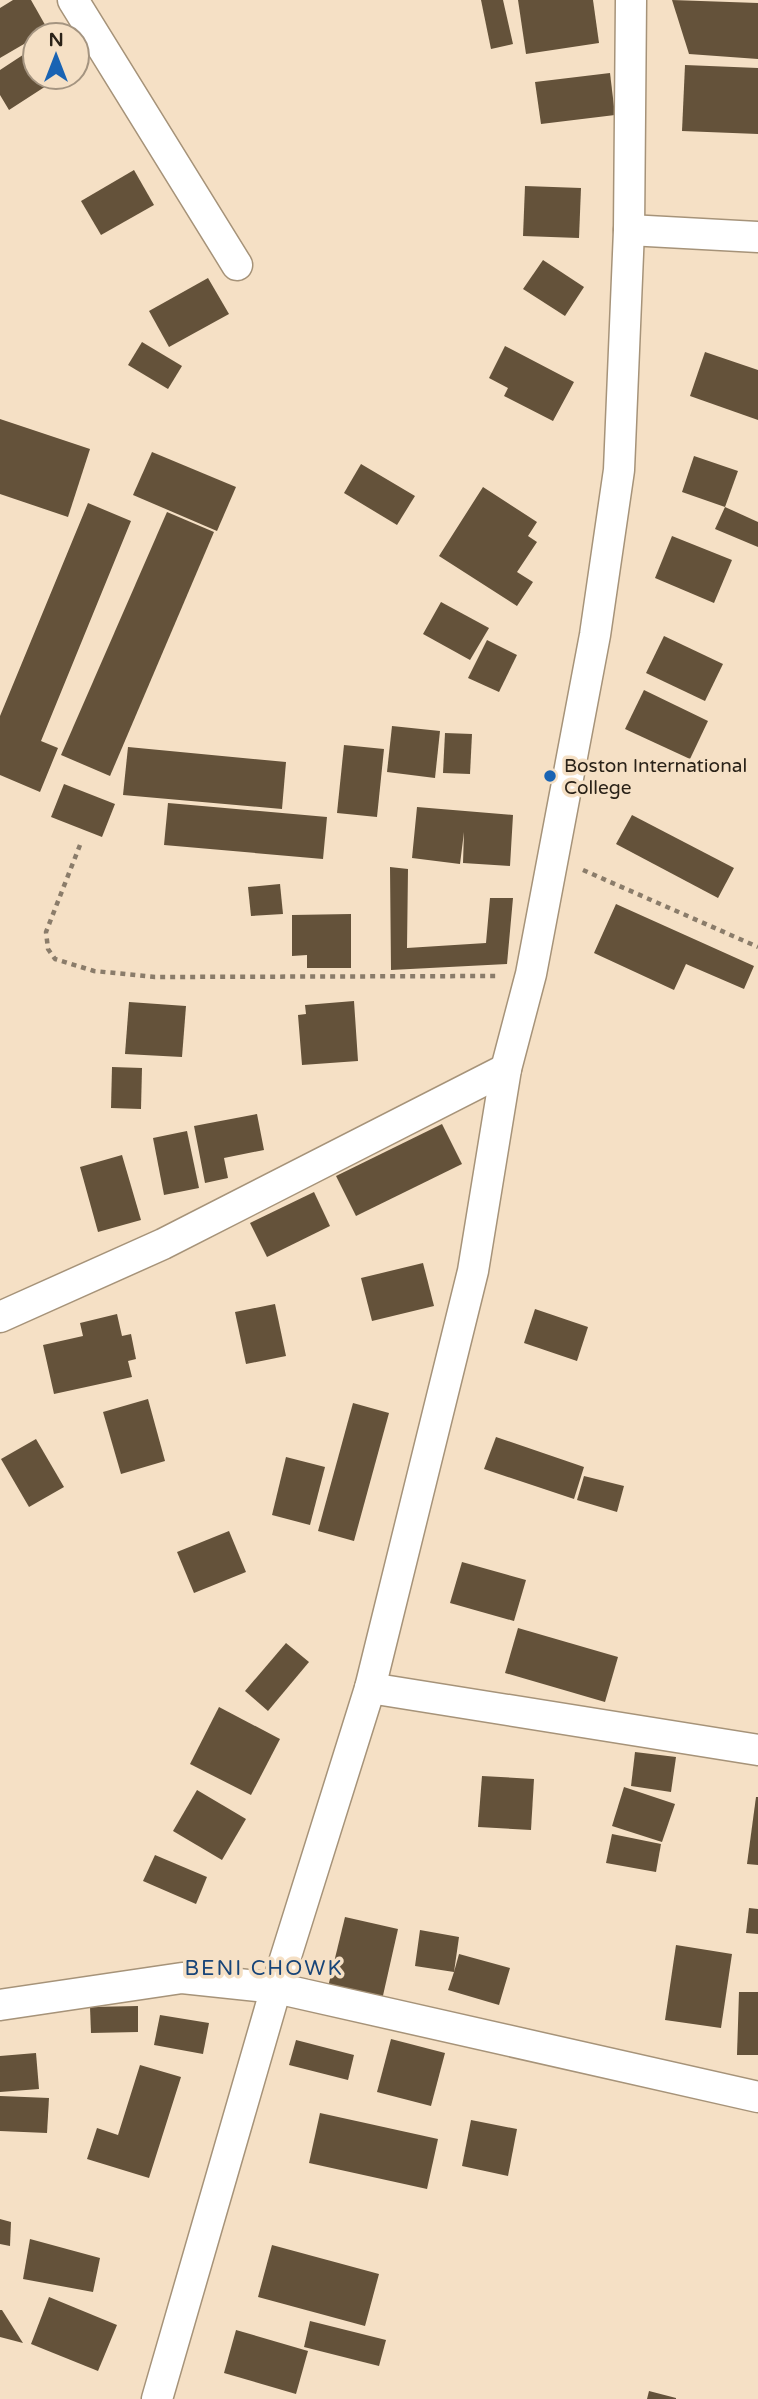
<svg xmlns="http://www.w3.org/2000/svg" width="758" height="2399" viewBox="0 0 758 2399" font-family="'Varela Round',sans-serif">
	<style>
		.building { fill: #64523a }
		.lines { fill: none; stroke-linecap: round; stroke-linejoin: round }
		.street-casing { stroke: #a69379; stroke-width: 33 }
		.path { stroke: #8a7c6a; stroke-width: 4.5; stroke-dasharray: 5 5; stroke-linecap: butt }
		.street { stroke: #fff; stroke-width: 30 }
		.poi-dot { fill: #1963b3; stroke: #f5e0c5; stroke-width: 2.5 }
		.labels { text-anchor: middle; stroke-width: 7; stroke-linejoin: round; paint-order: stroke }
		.poi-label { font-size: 19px; fill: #2a2218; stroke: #f5e0c5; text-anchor: start }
		.neighbourhood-label { font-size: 21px; letter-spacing: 2px; fill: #174478; stroke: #f5e0c5 }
	</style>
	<rect width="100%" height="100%" fill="#f5e0c5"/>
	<g class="building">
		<path d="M13,0h18l17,30 -48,28v-50z"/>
		<path d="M481,0h22l10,44 -22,5z"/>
		<path d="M518,0h75l6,43 -73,11z"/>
		<path d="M672,0l86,3v56l-69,-5z"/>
		<path d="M35,47v30h25l-51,33 -9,-15v-25z"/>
		<path d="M685,65l73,3v66l-76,-3z"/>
		<path d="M610,73l5,42 -74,9 -6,-42z"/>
		<path d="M134,170l20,35 -53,30 -20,-34z"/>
		<path d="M525,186l56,2 -2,50 -56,-2z"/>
		<path d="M543,260l41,27 -19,29 -42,-27z"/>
		<path d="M208,278l21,36 -60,33 -20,-36z"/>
		<path d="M142,342l40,24 -14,23 -40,-24z"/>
		<path d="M505,346l69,36 -21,39 -49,-25 4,-8 -19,-10z"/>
		<path d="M705,352l53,18v50l-68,-24z"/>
		<path d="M0,419l90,30 -22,68 -68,-23z"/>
		<path d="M152,452l84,35 -19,44 -84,-36z"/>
		<path d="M694,456l44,15 -13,36 -43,-15z"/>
		<path d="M361,464l54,32 -18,29 -53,-32z"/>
		<path d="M483,487l54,35 -9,14 9,6 -20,30 16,10 -16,24 -78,-50z"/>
		<path d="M88,503l43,18 -90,220 17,7 -18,44 -40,-17v-59z"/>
		<path d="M725,507l33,15v25l-43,-18z"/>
		<path d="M167,512l47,20 -104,244 -49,-21z"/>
		<path d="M672,536l60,24 -18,43 -59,-25z"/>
		<path d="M441,602l48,26 -19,32 -47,-26z"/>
		<path d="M664,636l59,28 -18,37 -59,-28z"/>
		<path d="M487,640l30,15 -18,37 -31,-14z"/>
		<path d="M644,690l64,31 -18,38 -65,-30z"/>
		<path d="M392,726l48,5 -5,47 -48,-6z"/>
		<path d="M445,733l27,1 -2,40 -27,-1z"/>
		<path d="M344,745l40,4 -7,68 -40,-4z"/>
		<path d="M128,747l158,15 -4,47 -159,-14z"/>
		<path d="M64,784l51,20 -13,33 -51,-20z"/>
		<path d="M168,803l159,14 -4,42 -159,-14z"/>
		<path d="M417,807l96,8 -3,51 -47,-3 1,-31 -4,32 -48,-6z"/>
		<path d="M632,815l102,53 -16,30 -102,-54z"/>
		<path d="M390,867l18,2 -1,79 79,-5 4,-45h23l-6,66 -116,6z"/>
		<path d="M280,884l3,30 -32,2 -3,-29z"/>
		<path d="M616,904l138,62 -10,23 -58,-25 -12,26 -80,-37z"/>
		<path d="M351,914v54h-44v-13l-15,1v-41z"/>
		<path d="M354,1001l4,60 -56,4 -4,-50 8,-1 -1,-9z"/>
		<path d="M129,1002l57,4 -4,51 -57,-3z"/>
		<path d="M112,1067l30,1 -1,41 -30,-1z"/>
		<path d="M257,1114l7,36 -40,8 4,20 -23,5 -11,-57z"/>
		<path d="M442,1124l20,40 -106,52 -20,-40z"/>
		<path d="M187,1131l12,57 -35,7 -11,-57z"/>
		<path d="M122,1155l19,65 -43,12 -18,-65z"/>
		<path d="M314,1192l16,34 -63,31 -17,-34z"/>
		<path d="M423,1263l11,43 -62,15 -11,-43z"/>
		<path d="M275,1304l11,52 -40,8 -11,-52z"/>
		<path d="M535,1309l53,18 -11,34 -53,-18z"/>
		<path d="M117,1314l5,22 9,-2 5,25 -8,2 4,16 -78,17 -11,-49 40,-9 -3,-13z"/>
		<path d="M148,1399l17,62 -44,13 -18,-62z"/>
		<path d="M353,1403l36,10 -35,128 -36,-10z"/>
		<path d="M496,1437l88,30 -10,32 -90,-30z"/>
		<path d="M36,1439l28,48 -35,20 -28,-48z"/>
		<path d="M286,1457l39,10 -15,58 -38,-10z"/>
		<path d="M584,1476l40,10 -7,26 -40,-12z"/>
		<path d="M229,1531l17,41 -52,21 -17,-41z"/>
		<path d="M462,1562l64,18 -12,41 -64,-18z"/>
		<path d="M518,1628l100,29 -13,45 -100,-29z"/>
		<path d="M286,1643l23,19 -41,49 -23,-20z"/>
		<path d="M219,1707l61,32 -29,56 -61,-31z"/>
		<path d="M635,1752l41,5 -5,35 -40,-6z"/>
		<path d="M482,1776l52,3 -3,51 -53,-3z"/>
		<path d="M624,1787l51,17 -13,38 -50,-16z"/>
		<path d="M197,1790l49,29 -24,41 -49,-29z"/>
		<path d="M756,1797h2v68l-11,-1z"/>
		<path d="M612,1834l49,10 -5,28 -50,-9z"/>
		<path d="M155,1855l52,22 -11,27 -53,-23z"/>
		<path d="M749,1908l9,1v25l-12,-1z"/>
		<path d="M345,1917l53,12 -16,71 -54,-13z"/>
		<path d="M420,1930l39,7 -5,35 5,-18 51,14 -11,37 -51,-15 6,-18 -39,-6z"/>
		<path d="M676,1945l56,9 -11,74 -56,-8z"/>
		<path d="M739,1992h19v63h-21z"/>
		<path d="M138,2006v26l-47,1 -1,-26z"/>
		<path d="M160,2015l49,8 -6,31 -49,-9z"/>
		<path d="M391,2039l54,14 -14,53 -54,-14z"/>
		<path d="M296,2040l58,15 -6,25 -59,-15z"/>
		<path d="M36,2053l3,36 -39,3v-36z"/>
		<path d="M140,2065l41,12 -32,101 -62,-19 10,-31 21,7z"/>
		<path d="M0,2096l49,2 -2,35 -47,-2z"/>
		<path d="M320,2113l118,26 -11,50 -118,-26z"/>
		<path d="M471,2120l46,9 -9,47 -46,-10z"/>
		<path d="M0,2219l11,3 -1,24 -10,-2z"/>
		<path d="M30,2239l70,19 -7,34 -70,-13z"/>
		<path d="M272,2245l107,29 -14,52 -107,-29z"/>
		<path d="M49,2297l68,28 -19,46 -67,-27z"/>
		<path d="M0,2310h2l21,33 -23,-6z"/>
		<path d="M310,2321l76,19 -7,26 -75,-19z"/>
		<path d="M236,2330l72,21 -12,43 -72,-21z"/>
		<path d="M649,2391l27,7v1h-29z"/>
	</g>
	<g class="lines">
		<g class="street-casing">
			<g id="street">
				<path d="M73,0l164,265"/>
				<path d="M629,230l129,7"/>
				<path d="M0,1317l163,-73 343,-175"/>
				<path d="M370,1688l388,62"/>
				<path d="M0,2005l182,-27 94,10 482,109"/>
				<path d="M157,2399l119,-411 94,-300 103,-417 33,-202 25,-95 64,-339 24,-165 10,-240 2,-230"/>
			</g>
		</g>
		<g class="path">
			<path d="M80,845l-34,87 2,17 7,10 39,12 61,6 343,-1"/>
			<path d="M583,870l175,77"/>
		</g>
		<use href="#street" class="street"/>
	</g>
	<circle class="poi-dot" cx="550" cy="776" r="7"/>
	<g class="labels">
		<g class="poi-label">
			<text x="564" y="772">Boston International<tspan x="564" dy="22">College</tspan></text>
		</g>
		<g class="neighbourhood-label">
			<text x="264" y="1975">BENI CHOWK</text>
		</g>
	</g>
	<g transform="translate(56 56)"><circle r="33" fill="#f5e0c5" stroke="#a49480" stroke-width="2"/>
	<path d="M0-5L12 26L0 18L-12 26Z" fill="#1963b3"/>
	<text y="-10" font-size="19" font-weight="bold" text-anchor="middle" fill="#2a2218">N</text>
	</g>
</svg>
